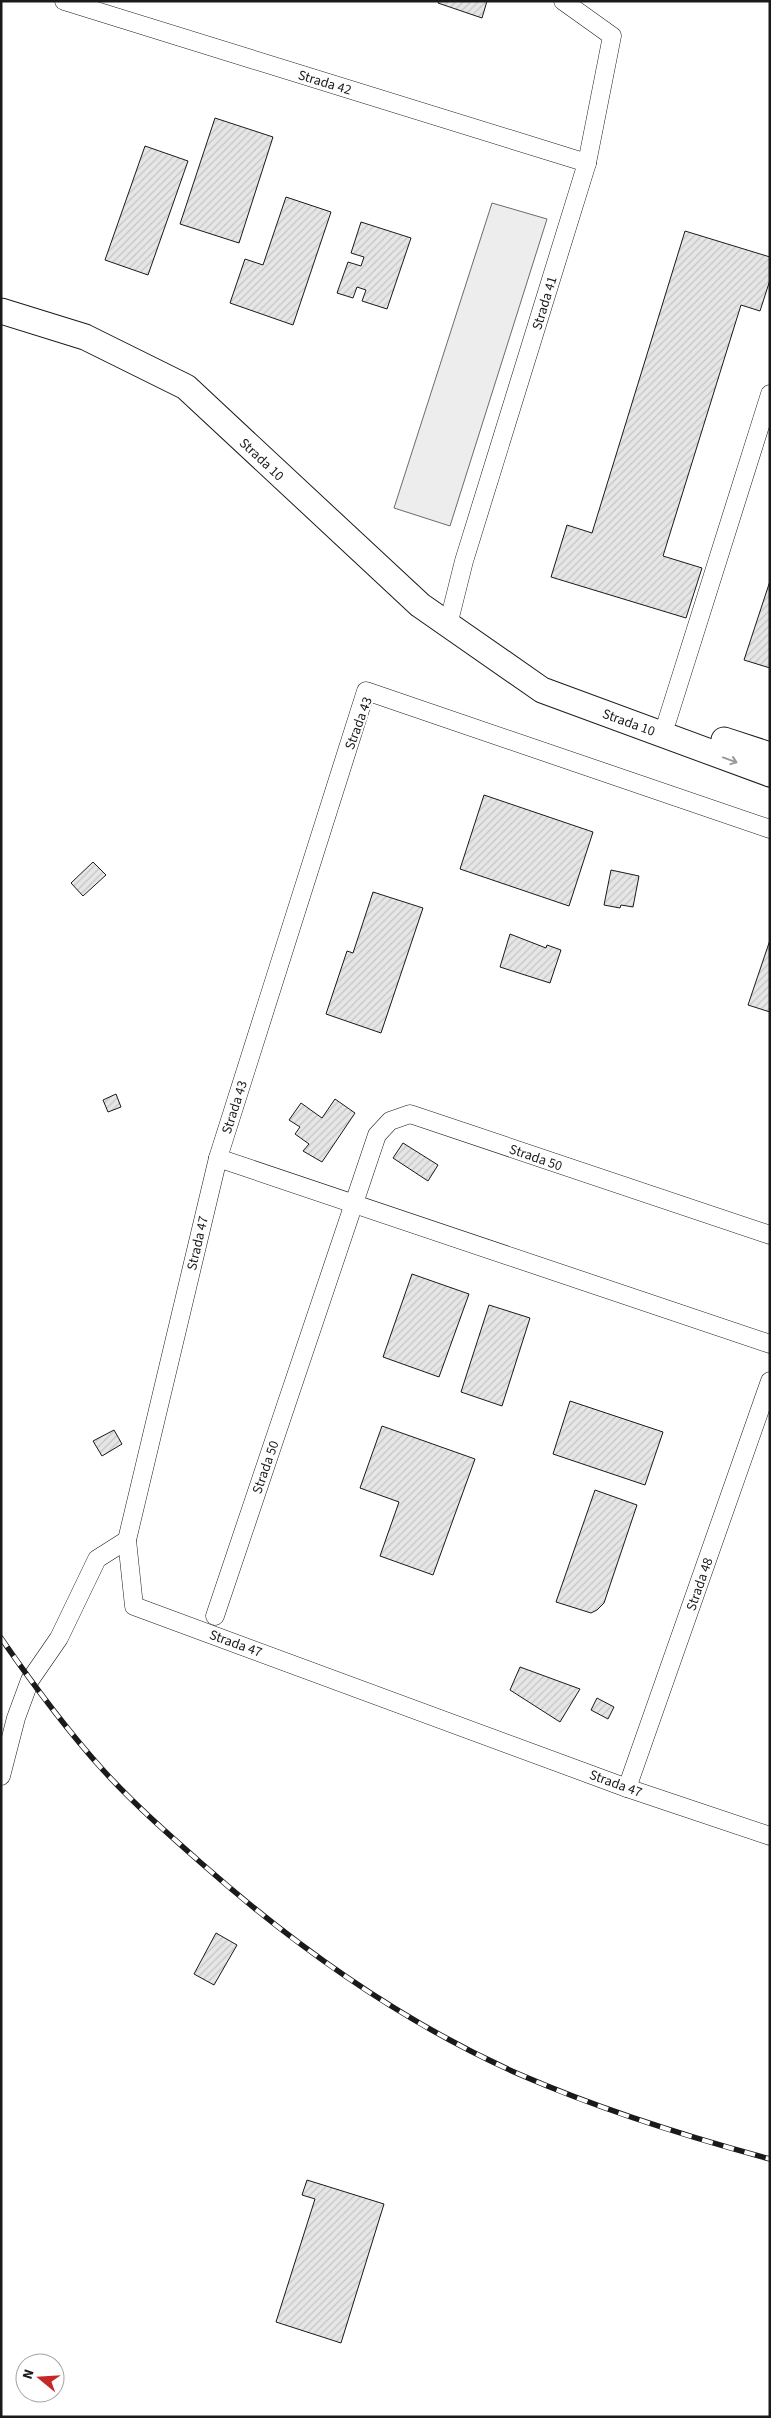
<svg xmlns="http://www.w3.org/2000/svg" width="771" height="2418" viewBox="0 0 771 2418" font-family="'Source Sans 3',sans-serif">
	<style>
		.pitch { fill: #ededed; stroke: #6a6a6a }
		.building { fill: url(#building-hatch); stroke: #1a1a1a }
		.lines { fill: none; stroke-linecap: round; stroke-linejoin: round }
		.street-casing { stroke: #1a1a1a; stroke-width: 19 }
		.secondary-casing { stroke: #1a1a1a; stroke-width: 27 }
		.street { stroke: #fff; stroke-width: 18 }
		.secondary { stroke: #fff; stroke-width: 25 }
		.rail-casing { stroke: #1a1a1a; stroke-width: 5.5 }
		.rail { stroke: #fff; stroke-width: 4; stroke-dasharray: 11; stroke-linecap: butt }
		.oneway { stroke: #989898 }
		.labels { text-anchor: middle; stroke-width: 4; stroke-linejoin: round; paint-order: stroke }
		.street-label { font-size: 14px; fill: #1a1a1a; stroke: #fff }
	</style>
	<defs>
		<pattern id="building-hatch" width="6" height="6" patternUnits="userSpaceOnUse" patternTransform="scale(1.25)"><rect width="6" height="6" fill="#e6e6e6"/><path d="M-1 1l2-2M0 6l6-6M5 7l2-2" fill="none" stroke="#c5c5c5"/></pattern>
	</defs>
	<rect width="100%" height="100%" fill="#fff"/>
	<path class="pitch" d="M492,203l55,16 -97,307 -56,-18z"/>
	<g class="building">
		<path d="M439,1h48l-5,17 -44,-15z"/>
		<path d="M215,118l58,19 -34,106 -59,-19z"/>
		<path d="M145,146l43,15 -40,114 -43,-15z"/>
		<path d="M286,197l45,15 -38,113 -63,-22 15,-44 18,6z"/>
		<path d="M361,222l50,16 -24,71 -25,-8 4,-11 -9,-3 -4,11 -16,-5 11,-31 13,4 3,-9 -13,-4z"/>
		<path d="M685,231l85,26v23l-10,31 -19,-6 -78,251 39,12 -16,50 -135,-41 16,-52 25,8z"/>
		<path d="M770,581v87l-26,-8z"/>
		<path d="M484,795l109,37 -24,74 -109,-37z"/>
		<path d="M93,862l13,13 -23,21 -12,-13z"/>
		<path d="M611,870l28,6 -6,31 -12,-2 -1,3 -16,-3z"/>
		<path d="M373,892l50,16 -42,125 -55,-19 21,-63 6,2z"/>
		<path d="M510,934l36,14 1,-3 14,5 -11,33 -50,-16z"/>
		<path d="M770,940v72l-22,-7z"/>
		<path d="M116,1094l5,13 -13,5 -5,-12z"/>
		<path d="M335,1099l20,14 -33,49 -19,-11 6,-7 -14,-10 5,-7 -11,-7 12,-17 21,15z"/>
		<path d="M403,1143l35,22 -10,16 -35,-23z"/>
		<path d="M412,1274l57,20 -30,83 -56,-20z"/>
		<path d="M489,1305l41,13 -28,88 -41,-14z"/>
		<path d="M570,1401l93,31 -18,53 -92,-31z"/>
		<path d="M382,1426l93,33 -42,116 -53,-19 19,-54 -39,-14z"/>
		<path d="M114,1430l8,14 -20,12 -9,-15z"/>
		<path d="M595,1490l42,15 -33,98 -7,7 -6,3 -35,-11z"/>
		<path d="M520,1667l60,22 -20,33 -50,-32z"/>
		<path d="M597,1698l17,9 -6,12 -17,-9z"/>
		<path d="M216,1933l21,12 -23,40 -20,-11z"/>
		<path d="M307,2180l77,24 -43,139 -65,-21 39,-123 -13,-4z"/>
	</g>
	<g class="lines">
		<g class="street-casing">
			<g id="street">
				<path d="M64,1l523,162"/>
				<path d="M448,625l16,-64 123,-398 25,-127 -49,-35"/>
				<path d="M667,721l103,-327"/>
				<path d="M770,829l-404,-138 -148,467 -91,382 7,66 493,182 143,48"/>
				<path d="M218,1158l552,186"/>
				<path d="M215,1616l162,-481 13,-14 20,-7 360,121"/>
				<path d="M1,1776l15,-58 14,-38 29,-42 38,-79 30,-19"/>
				<path d="M627,1788l143,-407"/>
			</g>
		</g>
		<g class="secondary-casing">
			<g id="secondary">
				<path d="M1,311l84,26 101,50 234,218 122,85 228,84"/>
				<path d="M724,740l46,15"/>
			</g>
		</g>
		<use href="#street" class="street"/>
		<use href="#secondary" class="secondary"/>
		<g class="rail-casing">
			<path id="rail" d="M1,1638c31,45 65,91 102,132 30,33 64,63 97,92 96,85 203,161 321,213 81,35 164,61 249,84"/>
		</g>
		<use href="#rail" class="rail"/>
	</g>
	<defs><path id="oneway-shaft" d="M-6 0H5M1.5-3L5.5 0L1.5 3" fill="none" stroke-width="1.6" stroke-linecap="round" stroke-linejoin="round" transform="scale(1.25)"/></defs>
	<use class="oneway" href="#oneway-shaft" transform="translate(730 760) rotate(20)"/>
	<g class="labels">
		<g class="street-label">
			<text transform="translate(325 82) rotate(17)" y="5">Strada 42</text>
			<text transform="translate(544 303) rotate(-73)" y="5">Strada 41</text>
			<text transform="translate(262 459) rotate(43)" y="5">Strada 10</text>
			<text transform="translate(629 722) rotate(20)" y="5">Strada 10</text>
			<text transform="translate(358 723) rotate(-70)" y="5">Strada 43</text>
			<text transform="translate(234 1107) rotate(-72)" y="5">Strada 43</text>
			<text transform="translate(536 1157) rotate(19)" y="5">Strada 50</text>
			<text transform="translate(197 1243) rotate(-77)" y="5">Strada 47</text>
			<text transform="translate(265 1467) rotate(-71)" y="5">Strada 50</text>
			<text transform="translate(699 1584) rotate(-71)" y="5">Strada 48</text>
			<text transform="translate(236 1643) rotate(20)" y="5">Strada 47</text>
			<text transform="translate(616 1783) rotate(20)" y="5">Strada 47</text>
		</g>
	</g>
	<rect width="771" height="2418" fill="none" stroke="#1a1a1a" stroke-width="5"/>
	<g transform="translate(40 2378) rotate(288)"><circle r="24" fill="#ffffff" stroke="#a3a3a3"/>
	<path d="M0-4L9 19L0 12L-9 19Z" fill="#c62828"/>
	<text y="-8" font-size="14" font-weight="bold" text-anchor="middle" fill="#1a1a1a">N</text>
	</g>
</svg>
